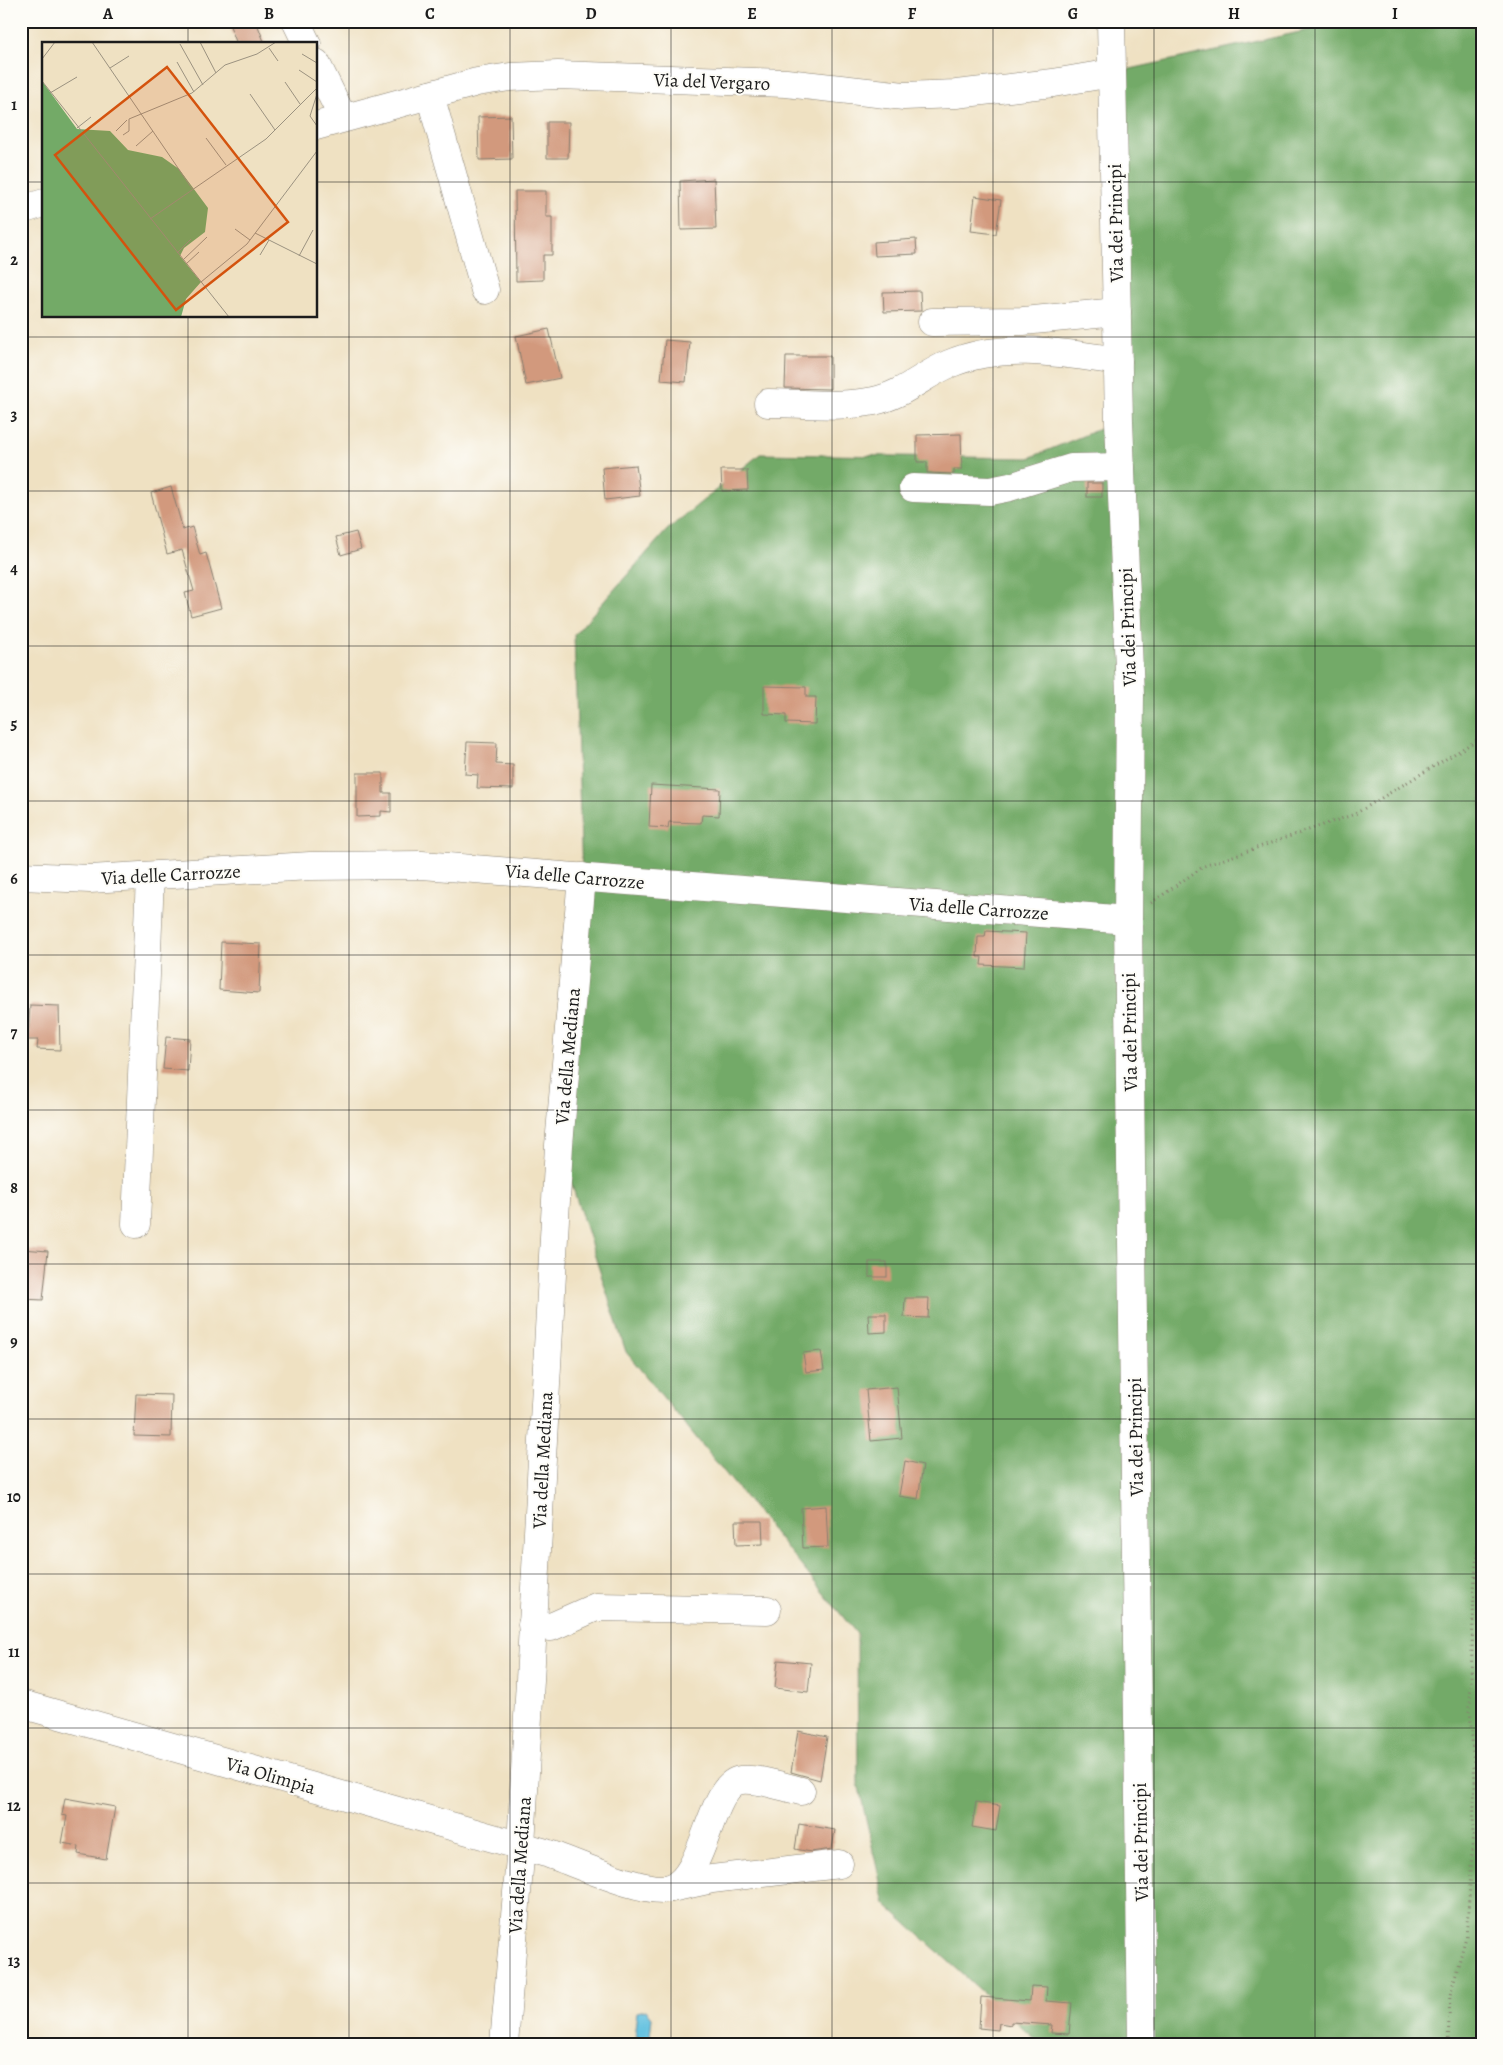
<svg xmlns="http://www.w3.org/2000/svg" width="1503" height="2065" viewBox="0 0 1503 2065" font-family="Alegreya,serif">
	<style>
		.forest { fill: #73aa67; stroke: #486342 }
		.water { fill: #62c1e0; stroke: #3f6e7e }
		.building { fill: #d2997d }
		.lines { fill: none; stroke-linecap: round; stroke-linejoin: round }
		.minor-casing { stroke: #867e6f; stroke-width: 29 }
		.path { stroke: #867e6f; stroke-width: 3; stroke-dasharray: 1 4; stroke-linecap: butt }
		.minor { stroke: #fff; stroke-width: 28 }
		.grid { fill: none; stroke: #1c1c1c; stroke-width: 1; stroke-opacity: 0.55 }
		.labels { text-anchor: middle; stroke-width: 4; stroke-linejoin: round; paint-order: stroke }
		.street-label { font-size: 19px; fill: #1c1c1c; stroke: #fdfcf7 }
		.inset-road { fill: none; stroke: #9b9280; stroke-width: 1 }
		.view { fill: #d4530e; fill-opacity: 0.15; stroke: #d4530e; stroke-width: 2.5 }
		.inset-edge { fill: none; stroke: #1c1c1c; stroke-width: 2.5 }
		.neatline { fill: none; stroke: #1c1c1c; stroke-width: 2 }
		.grid-label { font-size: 16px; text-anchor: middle; font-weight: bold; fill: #1c1c1c }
	</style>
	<rect width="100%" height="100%" fill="#fdfcf7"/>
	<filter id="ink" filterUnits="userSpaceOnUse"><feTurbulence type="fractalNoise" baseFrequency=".02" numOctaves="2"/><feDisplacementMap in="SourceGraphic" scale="10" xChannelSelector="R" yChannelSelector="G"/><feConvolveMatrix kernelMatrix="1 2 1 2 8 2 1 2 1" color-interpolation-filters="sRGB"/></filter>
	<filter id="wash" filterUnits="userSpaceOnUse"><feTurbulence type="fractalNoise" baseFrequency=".0096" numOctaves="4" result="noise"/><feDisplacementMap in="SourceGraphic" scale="20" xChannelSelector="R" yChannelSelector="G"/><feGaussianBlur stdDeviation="1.12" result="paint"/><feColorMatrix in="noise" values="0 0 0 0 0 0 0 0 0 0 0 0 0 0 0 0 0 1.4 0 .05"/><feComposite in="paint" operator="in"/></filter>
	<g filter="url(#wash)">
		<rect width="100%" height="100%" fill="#efe1c2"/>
		<path class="forest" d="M1350,21h132v2023h-442l-155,-140 -27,-121 -1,-149 -231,-282 -67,-207 23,-268 -8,-242 93,-105 93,-76 269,4 90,-37 -7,-348z"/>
		<path class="water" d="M646,2010l6,7 -2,19 -7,4 -6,-3 -2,-8 2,-17z"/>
		<g id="blocks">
			<g class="building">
				<path d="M228,21h28l9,23h-28z"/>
				<path d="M511,116l1,43 -33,1 -1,-43z"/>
				<path d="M547,122h22l-1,36h-21z"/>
				<path d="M714,179l2,50 -35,1 -1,-49z"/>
				<path d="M515,191h31v26h6v38h-9v25l-27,1z"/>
				<path d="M975,196l26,4 -5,34 -25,-3z"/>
				<path d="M916,239l1,15 -42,2 -1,-14z"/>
				<path d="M920,291l1,20 -37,1 -1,-20z"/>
				<path d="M549,329l11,49 -34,7 -10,-49z"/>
				<path d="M665,340l25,2 -4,40 -25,-2z"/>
				<path d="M786,356h44v33l-45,-1z"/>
				<path d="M961,434l1,35h-8v5l-27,-1v-11h-10v-27z"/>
				<path d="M636,465l4,31 -35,4 -3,-32z"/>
				<path d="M721,470h26l1,20 -26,1z"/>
				<rect x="1087" y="483" width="15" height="14"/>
				<path d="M171,487l12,43 9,-3 8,28 6,-2 15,55 -30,8 -6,-23 9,-2 -12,-41 -15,4 -16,-61z"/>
				<path d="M356,532l5,17 -20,6 -5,-18z"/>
				<path d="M764,686l42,1v10h10l-1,27 -29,-1v-8l-22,-1z"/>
				<path d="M467,742l30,1 -1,21 17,1v24l-36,-1 1,-13 -13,-1z"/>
				<path d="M357,773h26v20h8v19l-10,-1v5l-24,1z"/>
				<path d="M651,785l69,4 -1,27 -17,-1 -1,8 -32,-1 -1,6 -19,-1z"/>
				<path d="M986,931l40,2 -2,34 -43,-2 1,-8h-5l1,-20h7z"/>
				<path d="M221,942l40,2 -2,49 -40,-3z"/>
				<path d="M30,1005l29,1 1,44 -23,-1 1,-9h-10z"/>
				<path d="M166,1037l24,2 -2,32 -25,-2z"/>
				<path d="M22,1249l26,2 -5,49 -22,-1z"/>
				<rect x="869" y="1262" width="18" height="15"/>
				<path d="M905,1298h24l-1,20 -24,-1z"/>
				<path d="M868,1314h18v18l-17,1z"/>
				<path d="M821,1351l3,19 -18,2 -3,-19z"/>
				<path d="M897,1387l5,51 -31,3 -5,-51z"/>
				<path d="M136,1394l36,1 -1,42 -37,-1z"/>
				<path d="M905,1461l18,4 -5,34 -19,-3z"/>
				<path d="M826,1506l2,41 -25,1 -2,-40z"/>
				<path d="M735,1521h27l1,23 -27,1z"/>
				<path d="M778,1660l33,3 -3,29 -33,-4z"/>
				<path d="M798,1731l29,6 -7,43 -29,-8z"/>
				<path d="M65,1798l50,9 -9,52 -28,-5 1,-8 -17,-3 5,-27 -5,-1z"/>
				<path d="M976,1802l24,4 -4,25 -24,-4z"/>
				<path d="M799,1824l36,6 -3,19 -21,3 -16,-3z"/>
				<path d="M1031,1986l16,1 -1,14 26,2 -3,31 -18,-1 1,-8 -41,-3v3l-12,-2 -1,7 -19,-2 2,-31 49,4z"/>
			</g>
		</g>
	</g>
	<g filter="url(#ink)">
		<use href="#blocks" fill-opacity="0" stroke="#867e6f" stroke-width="1"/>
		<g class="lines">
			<g class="minor-casing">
				<g id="minor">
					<path d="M296,21l11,23"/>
					<path d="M1111,21l8,400 11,274 -2,225 14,1124"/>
					<path d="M316,63l27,55"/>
					<path d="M430,95l55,195"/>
					<path d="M316,126l161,-44 33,-5 48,-2 228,8 118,13 52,-2 97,-11 59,-10"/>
					<path d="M21,210l23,-7"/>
					<path d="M932,322l91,-1 94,-9"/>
					<path d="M768,403c34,0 73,5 106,-2 29,-6 49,-26 75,-37 52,-23 115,-11 169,-3"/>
					<path d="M913,488l77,3 20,-4 61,-19 50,-1"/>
					<path d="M21,876l69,3 220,-13 112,-1 706,55"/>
					<path d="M136,1224l14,-348"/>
					<path d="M532,1625l19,2 45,-20 171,3"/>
					<path d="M21,1704l525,149c28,9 99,42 124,35 36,-10 39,-104 71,-108 19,-2 42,7 60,11"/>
					<path d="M671,1888l41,-9 127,-15"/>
					<path d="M504,2044l17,-198 38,-701 23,-268"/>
				</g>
			</g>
			<g class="path">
				<path d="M1151,903l53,-37 151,-52 127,-77"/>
				<path d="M1482,970l-2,34 2,11"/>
				<path d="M1448,2044l2,-49 16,-58 5,-64 4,-92 -5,-72 4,-120 8,-102"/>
			</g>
			<use href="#minor" class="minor"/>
		</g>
	</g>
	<path class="grid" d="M188,21v23M349,21v2023M510,21v2023M671,21v2023M832,21v2023M993,21v2023M1154,21v2023M1315,21v2023M21,182h23M316,182h1166M188,316v1728M21,337h1461M21,491h1461M21,646h1461M21,801h1461M21,955h1461M21,1110h1461M21,1264h1461M21,1419h1461M21,1574h1461M21,1728h1461M21,1883h1461"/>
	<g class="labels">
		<g class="street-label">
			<text transform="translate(712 81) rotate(2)" y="7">Via del Vergaro</text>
			<text transform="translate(1115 223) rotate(-91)" y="7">Via dei Principi</text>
			<text transform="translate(1127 627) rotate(-92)" y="7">Via dei Principi</text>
			<text transform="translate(171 874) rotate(-3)" y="7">Via delle Carrozze</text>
			<text transform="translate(575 876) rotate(5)" y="7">Via delle Carrozze</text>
			<text transform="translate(979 908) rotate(4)" y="7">Via delle Carrozze</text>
			<text transform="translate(1129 1032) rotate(-91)" y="7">Via dei Principi</text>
			<text transform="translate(567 1056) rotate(-85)" y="7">Via della Mediana</text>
			<text transform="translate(1135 1437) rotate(-91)" y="7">Via dei Principi</text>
			<text transform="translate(542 1460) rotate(-87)" y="7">Via della Mediana</text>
			<text transform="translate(271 1775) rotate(16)" y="7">Via Olimpia</text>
			<text transform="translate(1140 1842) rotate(-91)" y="7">Via dei Principi</text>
			<text transform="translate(519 1865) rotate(-86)" y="7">Via della Mediana</text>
		</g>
	</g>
	<g transform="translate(42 42)">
		<rect width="275" height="275" fill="#efe1c2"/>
		<path d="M0,39l35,48 33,2 18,19 34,7 17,12 29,39 -3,24 -21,16 -4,8 21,26 -15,17 -5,18h-139z" fill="#73aa67"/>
		<path class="inset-road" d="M50,0l101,148M158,0l16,31M138,2l23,41M227,6l9,13M260,12l15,9M0,17l13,-17M135,20l17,30M68,26l19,-12M257,28l18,12M0,39l187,236M243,40l15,22M8,51l27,-16M208,52l25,36M275,52l-7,22 7,10M35,86l14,-11M74,89l11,-11M81,93l6,-4v-12l63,-26 33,-28 32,-11 19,-12M164,96l20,27M94,104l17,-15M108,177l116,-80 51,-51M193,187l15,11M213,191l62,31M135,211l14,-14M218,213l9,-15M257,214l14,-26M141,218l24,-23M144,222l13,-12M159,240l46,-38 70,-93"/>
		<path class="view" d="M125,25l121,155 -112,88 -121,-155z"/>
		<rect width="275" height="275" class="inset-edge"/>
	</g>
	<rect width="1503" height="2065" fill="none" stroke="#fdfcf7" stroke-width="55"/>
	<rect x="28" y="28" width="1448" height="2010" class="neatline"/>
	<g class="grid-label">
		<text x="108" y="19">A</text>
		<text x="269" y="19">B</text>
		<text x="430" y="19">C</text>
		<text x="591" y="19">D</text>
		<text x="752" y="19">E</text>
		<text x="912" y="19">F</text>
		<text x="1073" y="19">G</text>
		<text x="1234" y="19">H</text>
		<text x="1395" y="19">I</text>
		<text x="14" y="110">1</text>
		<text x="14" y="265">2</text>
		<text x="14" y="420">3</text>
		<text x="14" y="574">4</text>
		<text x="14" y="729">5</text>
		<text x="14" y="884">6</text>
		<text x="14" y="1038">7</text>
		<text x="14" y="1193">8</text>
		<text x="14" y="1347">9</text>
		<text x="14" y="1502">10</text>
		<text x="14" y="1657">11</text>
		<text x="14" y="1811">12</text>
		<text x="14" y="1966">13</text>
	</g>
</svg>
